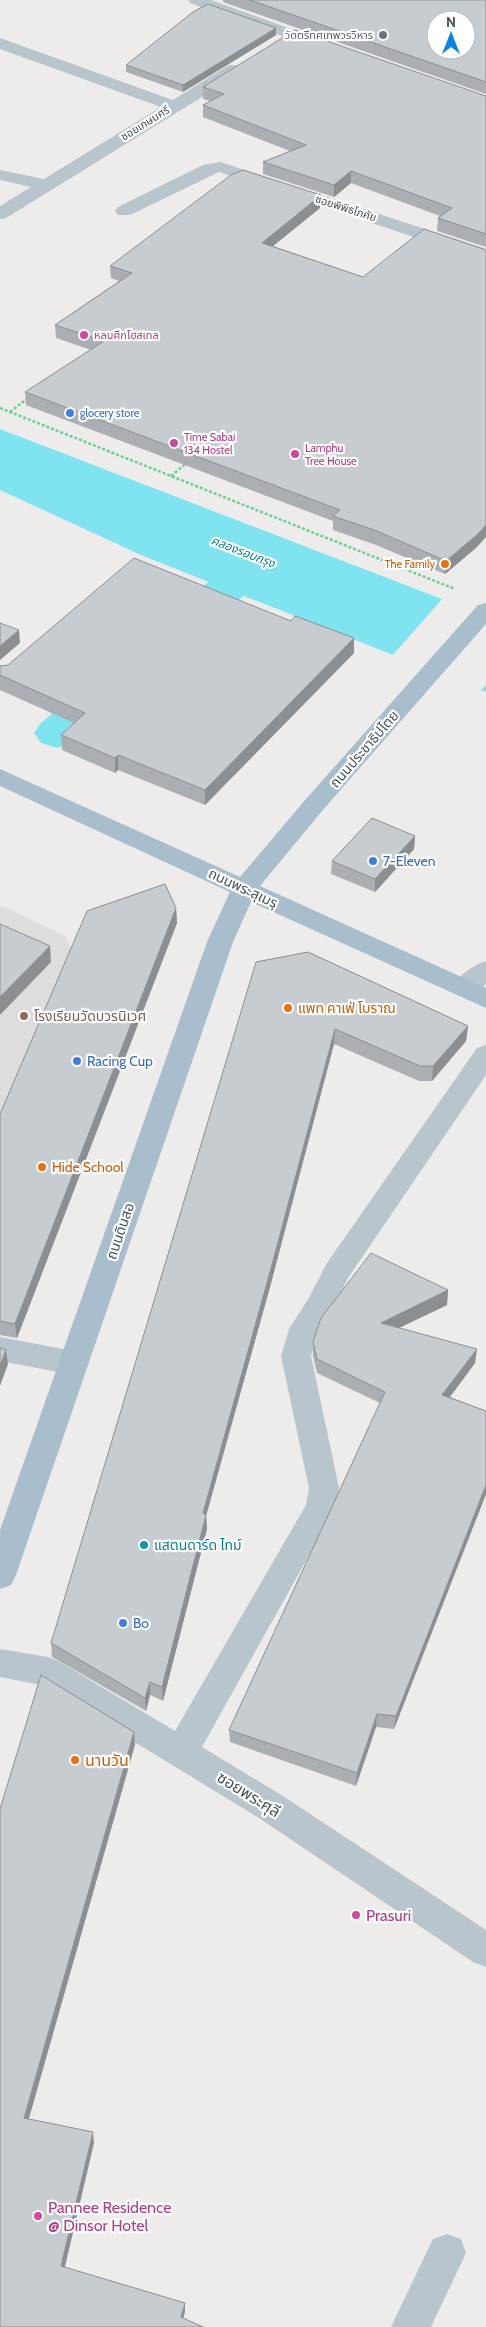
<svg xmlns="http://www.w3.org/2000/svg" width="486" height="2327" viewBox="0 0 486 2327" font-family="Cabin,'Noto Sans Thai',sans-serif">
	<style>
		.education { fill: #dfdcdd }
		.water { fill: #7fe4f0 }
		.pier { fill: #eeebeb }
		.lines { fill: none; stroke-linecap: round; stroke-linejoin: round }
		.canal { fill: #7fe4f0; fill-rule: evenodd }
		.path-far1 { stroke: #6bd095; stroke-width: 2; stroke-dasharray: 2.5 2; stroke-linecap: butt }
		.path { stroke: #6bd095; stroke-width: 2.5; stroke-dasharray: 3 2; stroke-linecap: butt }
		.minor { fill: #b8c5cc; fill-rule: evenodd }
		.major { fill: #a8becd; fill-rule: evenodd }
		.wall { fill: #abafb4 }
		.shaded-wall { fill: #8b8f92 }
		.building { fill: #c7ccd1; stroke: #8b8f92; fill-rule: evenodd }
		.worship-dot { fill: #6b7280; stroke: #fff; stroke-width: 2 }
		.hotel-dot { fill: #d1479c; stroke: #fff; stroke-width: 2 }
		.shop-dot { fill: #3f7fe0; stroke: #fff; stroke-width: 2 }
		.food-dot { fill: #e8710a; stroke: #fff; stroke-width: 2 }
		.education-dot { fill: #8d6e63; stroke: #fff; stroke-width: 2 }
		.culture-dot { fill: #0f9aa8; stroke: #fff; stroke-width: 2 }
		.labels { text-anchor: middle; stroke-width: 4.5; stroke-linejoin: round; paint-order: stroke }
		.far-worship-label { font-size: 11px; fill: #5b616d; stroke: #fff; text-anchor: end }
		.far-street-label { font-size: 11px; fill: #435159; stroke: #fff }
		.far-hotel-label { font-size: 11px; fill: #b23c85; stroke: #fff; text-anchor: start }
		.far-shop-label { font-size: 11px; fill: #366cbe; stroke: #fff; text-anchor: start }
		.far-food-label { font-size: 11px; fill: #c56008; stroke: #fff; text-anchor: end }
		.far-water-label { font-size: 12px; font-style: italic; fill: #077d8c; stroke: #fff }
		.street-label { font-size: 14px; fill: #435159; stroke: #fff }
		.shop-label { font-size: 14px; fill: #366cbe; stroke: #fff; text-anchor: start }
		.food-label { font-size: 14px; fill: #c56008; stroke: #fff; text-anchor: start }
		.education-label { font-size: 14px; fill: #785e54; stroke: #fff; text-anchor: start }
		.culture-label { font-size: 14px; fill: #0d838f; stroke: #fff; text-anchor: start }
		.near-food-label { font-size: 16px; fill: #c56008; stroke: #fff; text-anchor: start }
		.near-street-label { font-size: 16px; fill: #435159; stroke: #fff }
		.near-hotel-label { font-size: 16px; fill: #b23c85; stroke: #fff; text-anchor: start }
	</style>
	<rect width="100%" height="100%" fill="#eeebeb"/>
	<path class="education" d="M0,905l65,31 10,19 -75,177z"/>
	<path class="water" d="M0,429l486,187v76l-345,-137 -141,-65z"/>
	<path class="pier" d="M444,597l42,16v72l-7,7 -88,-35z"/>
	<g class="lines">
		<path class="canal" d="M261,546l15,4 6,9 -6,9 -203,175 -16,5 -16,-5 -7,-10 7,-10 205,-173z"/>
		<path class="path-far1" d="M22,403l5,-4"/>
		<g class="path">
			<path d="M0,408l455,181"/>
			<path d="M10,412l14,-11"/>
			<path d="M171,476l17,-14"/>
		</g>
		<g class="minor">
			<path d="M188,0h23l119,43 2,3 -2,3h-12l-128,-46z"/>
			<path d="M0,38l173,62 56,-35h12l2,4 -2,4 -235,145 -6,1v-13l31,-19 -31,-7v-10l44,9 117,-72 -161,-58z"/>
			<path d="M220,162l266,87v12l-267,-89 -89,43h-12l-3,-4 3,-4 85,-42z"/>
			<path d="M486,961v23c-11,9 -17,15 -31,10l-4,-6c7,-12 22,-23 35,-27z"/>
			<path d="M486,1045v30l-138,203 -17,33 -13,21 -7,24 28,132 -3,19 -134,240 81,49 203,134v37l-13,-5 -214,-144 -218,-133 -41,-8v-28l48,8 12,5 115,69 131,-226 3,-17 -28,-132 8,-27 21,-33 17,-33 150,-215z"/>
			<path d="M0,1337l74,14 10,4 5,8 -5,8 -10,4 -74,-14z"/>
			<path d="M447,2234l14,5 5,14 -35,74h-40l42,-88z"/>
		</g>
		<path class="major" d="M486,603v21l-164,187 -62,75 226,102v20l-235,-106 -18,40 -217,633 -5,10 -11,4v-59l207,-588 23,-50 -230,-106v-17l240,108 66,-78 172,-194z"/>
	</g>
	<g class="wall">
		<path d="M223,0h263v94l-263,-92z"/>
		<path d="M276,35l-93,57 -57,-20v-7z"/>
		<path d="M203,87l283,9v151l-49,-16 1,-13 2,-2 -89,-33 -17,14 -71,-23v-12l27,-11 -87,-34v-12l7,-4 -7,-2z"/>
		<path d="M320,208l-47,38 90,31 114,270 -32,27 -69,-29 -43,-15v-9l-307,-116 -1,-13 66,-42 -35,-12 -1,-13 64,-44 -8,-3 -1,-12z"/>
		<path d="M354,653l-149,152 -87,-35 -3,3 -53,-23 -1,-15 13,-12 -74,-33v-24z"/>
		<path d="M415,836l-1,13 -39,43 -44,-18 1,-13z"/>
		<path d="M176,908l1,15 -160,415 -17,-3v-221z"/>
		<path d="M308,952l160,74 -2,15 -34,40h-13l-85,-37 -64,243 -64,228 1,14 -44,172 -13,-6 -4,16 -94,-54 -1,-14z"/>
		<path d="M448,1290l-1,15 -48,23 76,35 -25,34 36,14v83l-92,235 -18,-2 -20,59 -126,-44 -1,-12 151,-327 -63,-30 -4,-17v-14z"/>
	</g>
	<g class="shaded-wall">
		<path d="M276,28v7l-93,57v-7z"/>
		<path d="M351,171v12l-17,14v-12z"/>
		<path d="M321,195l-1,13 -58,47v-12z"/>
		<path d="M486,525v12l-9,10 -32,27 1,-13z"/>
		<path d="M19,630l1,13 -20,17v-14z"/>
		<path d="M354,638v15l-149,152v-15z"/>
		<path d="M118,755v15l-3,3v-15z"/>
		<path d="M415,836l-1,13 -39,43v-13z"/>
		<path d="M176,908l1,15 -160,415 -2,-14z"/>
		<path d="M50,946l1,16 -51,53v-18z"/>
		<path d="M468,1026l-2,15 -34,40 1,-15z"/>
		<path d="M335,1029l-1,15 -64,243 -67,240v-14z"/>
		<path d="M448,1290l-1,15 -67,32 1,-14z"/>
		<path d="M477,1349l-2,14 -34,46 1,-14z"/>
		<path d="M6,1350l2,14 -8,22v-20z"/>
		<path d="M486,1485v9l-92,235 2,-13z"/>
		<path d="M206,1515l1,14 -44,172 -1,-14z"/>
		<path d="M150,1682v13l-4,16 -1,-13z"/>
		<path d="M377,1714l-1,13 -20,59 1,-13z"/>
		<path d="M134,1732l1,13 -109,384 -2,-11z"/>
		<path d="M93,2132l1,11 -31,132 -2,-9z"/>
		<path d="M185,2303v9l-4,14v-9z"/>
	</g>
	<g class="building">
		<path d="M250,0h236v82zM436,20h30v30h-30z"/>
		<path d="M208,4l68,24 -93,57 -57,-20 67,-53z"/>
		<path d="M295,30l191,66v138l-48,-16 14,-10 -101,-37 -17,14 -71,-23 43,-17 -103,-40 21,-11 -21,-7z"/>
		<path d="M243,170l78,25 -59,48 101,34 61,-48 62,21v275l-8,9 -32,27 -69,-30 -44,-15 7,-6 -315,-118 79,-51 -49,-16 77,-52 -22,-7 121,-91z"/>
		<path d="M134,558l157,63 4,-5 59,22 -149,152 -87,-35 -3,3 -54,-23 24,-22 -85,-38v-9l8,-1z"/>
		<path d="M0,623l19,7 -19,16z"/>
		<path d="M372,818l43,18 -40,43 -43,-18z"/>
		<path d="M165,884l11,24 -161,416 -15,-3v-207l87,-203z"/>
		<path d="M0,924l50,22 -50,51z"/>
		<path d="M308,952l160,74 -35,40h-13l-85,-37 -65,243 -67,241 3,2 -44,172 -12,-5 -5,16 -94,-55 205,-681z"/>
		<path d="M371,1253l77,37 -67,33 96,26 -35,46 44,16v74l-90,231 -19,-2 -20,59 -128,-43 156,-338 -68,-33 -4,-17 8,-24z"/>
		<path d="M0,1348l6,2 -6,16z"/>
		<path d="M41,1675l93,57 -110,386 69,14 -32,134 124,37 -4,14 22,10h-203v-518z"/>
	</g>
	<circle class="worship-dot" cx="383" cy="35" r="5"/>
	<g class="hotel-dot">
		<circle cx="84" cy="335" r="5"/>
		<circle cx="174" cy="443" r="5"/>
		<circle cx="295" cy="454" r="5"/>
		<circle cx="356" cy="1915" r="5"/>
		<circle cx="38" cy="2216" r="5"/>
	</g>
	<g class="shop-dot">
		<circle cx="70" cy="413" r="5"/>
		<circle cx="373" cy="861" r="5"/>
		<circle cx="77" cy="1061" r="5"/>
		<circle cx="123" cy="1623" r="5"/>
	</g>
	<g class="food-dot">
		<circle cx="445" cy="564" r="5"/>
		<circle cx="288" cy="1008" r="5"/>
		<circle cx="42" cy="1167" r="5"/>
		<circle cx="75" cy="1760" r="5"/>
	</g>
	<circle class="education-dot" cx="24" cy="1016" r="5"/>
	<circle class="culture-dot" cx="144" cy="1545" r="5"/>
	<g class="labels">
		<g class="far-worship-label">
			<text x="373" y="39">วัดตรีทศเทพวรวิหาร</text>
		</g>
		<g class="far-street-label">
			<text transform="translate(145 123) rotate(-32)" y="4">ซอยเกษมศรี</text>
			<text transform="translate(346 208) rotate(18)" y="4">ซอยพิพิธโภคัย</text>
		</g>
		<g class="far-hotel-label">
			<text x="94" y="339">หลบศึกโฮสเทล</text>
			<text x="184" y="441">Time Sabai<tspan x="184" dy="13">134 Hostel</tspan></text>
			<text x="305" y="452">Lamphu<tspan x="305" dy="13">Tree House</tspan></text>
		</g>
		<g class="far-shop-label">
			<text x="80" y="417">glocery store</text>
		</g>
		<g class="far-food-label">
			<text x="435" y="568">The Family</text>
		</g>
		<g class="far-water-label">
			<text transform="translate(243 552) rotate(21)" y="4">คลองรอบกรุง</text>
		</g>
		<g class="street-label">
			<text transform="translate(364 749) rotate(-49)" y="5">ถนนประชาธิปไตย</text>
			<text transform="translate(243 888) rotate(25)" y="5">ถนนพระสุเมรุ</text>
			<text transform="translate(120 1231) rotate(-71)" y="5">ถนนดินสอ</text>
		</g>
		<g class="shop-label">
			<text x="383" y="866">7-Eleven</text>
			<text x="87" y="1066">Racing Cup</text>
			<text x="133" y="1628">Bo</text>
		</g>
		<g class="food-label">
			<text x="298" y="1013">แพท คาเฟ่ โบราณ</text>
			<text x="52" y="1172">Hide School</text>
		</g>
		<g class="education-label">
			<text x="34" y="1021">โรงเรียนวัดบวรนิเวศ</text>
		</g>
		<g class="culture-label">
			<text x="154" y="1550">แสตนดาร์ด ไทม์</text>
		</g>
		<g class="near-food-label">
			<text x="85" y="1766">นานวัน</text>
		</g>
		<g class="near-street-label">
			<text transform="translate(249 1794) rotate(32)" y="6">ซอยพระศุลี</text>
		</g>
		<g class="near-hotel-label">
			<text x="366" y="1921">Prasuri</text>
			<text x="48" y="2213">Pannee Residence<tspan x="48" dy="18">@ Dinsor Hotel</tspan></text>
		</g>
	</g>
	<g transform="translate(451 35)"><circle r="24" fill="#ffffff" stroke="#b4b9bd"/>
	<path d="M0-4L9 19L0 12L-9 19Z" fill="#0f81e5"/>
	<text y="-8" font-size="14" font-weight="bold" text-anchor="middle" fill="#435159">N</text>
	</g>
</svg>
